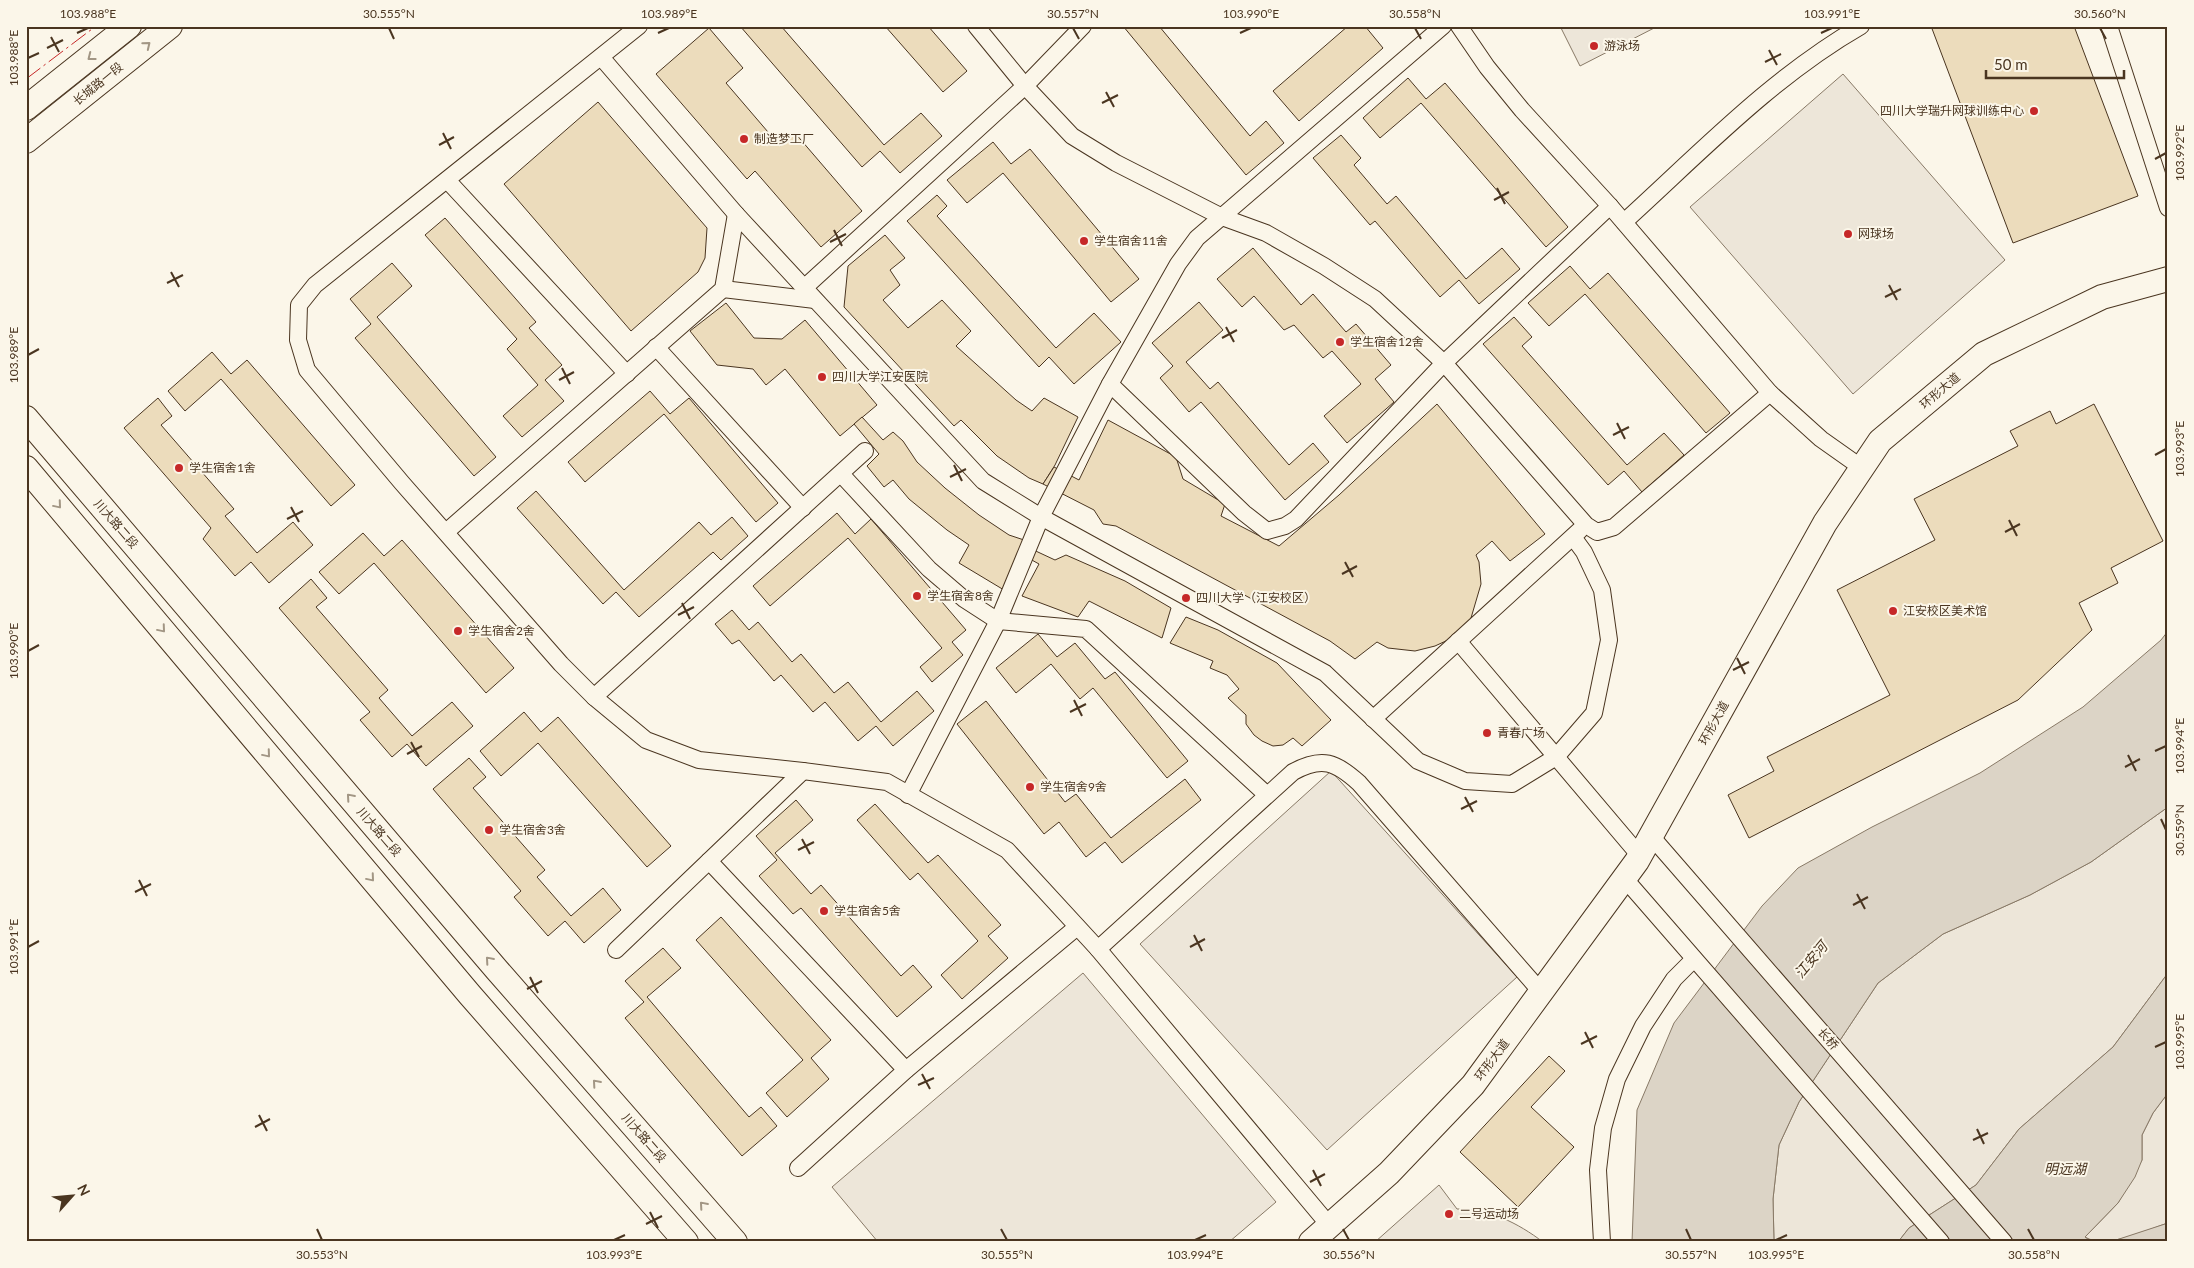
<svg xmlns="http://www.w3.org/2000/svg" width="2194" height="1268" viewBox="0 0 2194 1268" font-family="Lato,'Noto Sans SC',sans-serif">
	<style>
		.green { fill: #ede6d9; stroke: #887966 }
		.water { fill: #dcd4c6; stroke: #887966 }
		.building { fill: #ecdcbc; stroke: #4a3520 }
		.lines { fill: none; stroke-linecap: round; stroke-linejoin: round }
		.street-casing { stroke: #4a3520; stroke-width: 18 }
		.secondary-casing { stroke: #4a3520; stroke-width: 26 }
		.street { stroke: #fbf6e9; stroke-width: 16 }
		.secondary { stroke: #fbf6e9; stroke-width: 24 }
		.power { stroke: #c62828; stroke-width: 1; stroke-dasharray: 18 4 2.5 4; stroke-linecap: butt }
		.oneway { stroke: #a29684 }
		.ticks { fill: none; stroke: #4a3520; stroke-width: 2 }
		.poi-dot { fill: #c62828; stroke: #fbf6e9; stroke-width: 2 }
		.labels { text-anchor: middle; stroke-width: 4; stroke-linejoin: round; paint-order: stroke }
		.poi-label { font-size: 12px; fill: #4a3520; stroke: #fbf6e9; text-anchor: start }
		.street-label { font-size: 12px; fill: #4a3520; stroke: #fbf6e9 }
		.water-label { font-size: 14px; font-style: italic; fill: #4a3520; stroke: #fbf6e9 }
		.neatline { fill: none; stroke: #4a3520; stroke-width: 2 }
		.ticks-label { font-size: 12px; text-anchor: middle; fill: #4a3520 }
	</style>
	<rect width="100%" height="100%" fill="#fbf6e9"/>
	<g class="green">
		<path d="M1560,26h98l-78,40z"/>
		<path d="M1843,74l162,186 -152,134 -163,-187z"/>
		<path d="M1331,771l186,206 -190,173 -187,-206z"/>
		<path d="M2168,807v166l-55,74 -94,82 -43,56 -67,43 -11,14h-124l-1,-43 6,-54 20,-43 79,-119 65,-49 87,-39 61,-33z"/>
		<path d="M1083,973l193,229 -47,40h-351l-46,-55z"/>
		<path d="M2168,1093v130c-22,7 -62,27 -83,14l33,-34 24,-43v-25l11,-22z"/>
		<path d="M1439,1185l18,24c31,-1 61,14 86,33h-168z"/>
	</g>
	<g class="water">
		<path d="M2168,631v176l-77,55 -61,33 -87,39 -65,49 -79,119 -20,43 -6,54 1,43h-142l5,-132 37,-87 88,-117 36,-38 74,-41 108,-54 103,-66 78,-67z"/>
		<path d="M2168,973v120l-15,20 -11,22v25l-7,17 -17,26 -33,34 7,5h-194l11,-14 67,-43 43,-56 94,-82z"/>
		<path d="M2168,1223v19h-58z"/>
	</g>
	<g class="building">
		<path d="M740,26h41l103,119 37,-32 21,23 -42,37 -20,-22 -18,16z"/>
		<path d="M885,26h43l39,45 -24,21z"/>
		<path d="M1123,26h36l91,110 16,-15 18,22 -38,32z"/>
		<path d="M1348,26h17l18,22 -84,73 -26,-30z"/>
		<path d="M1931,26h143l64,170 -125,47z"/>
		<path d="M709,28l34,40 -17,15 54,63 15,-13 67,78 -41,36 -66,-76 -8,8 -91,-105z"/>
		<path d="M1408,78l18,21 19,-16 123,144 -22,20 -125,-144 -41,35 -17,-20z"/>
		<path d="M598,102l109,126 -2,30 -7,14 -67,59 -127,-147z"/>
		<path d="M1341,135l20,23 -7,7 33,39 9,-8 70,83 36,-31 18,21 -41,35 -20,-24 -19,17 -65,-76 -5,4 -57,-67z"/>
		<path d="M993,142l18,22 19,-15 109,130 -28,23 -108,-129 -36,30 -20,-23z"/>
		<path d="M937,195l10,11 -10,10 119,132 38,-35 27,29 -47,42 -25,-27 -10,10 -132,-146z"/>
		<path d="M445,218l91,104 -7,6 33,37 -17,15 19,21 -42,36 -19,-21 35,-31 -31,-36 10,-10 -92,-104z"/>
		<path d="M885,235l20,23 -15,12 10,15 -17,15 25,28 34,-28 29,31 -15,15 60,54 16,11 12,-13 34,19 -23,48 -12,19 -14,-6 -32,-22 -36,-36 -7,6 -110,-119 4,-41z"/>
		<path d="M1253,248l48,57 12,-11 33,38 10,-8 35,41 -16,14 19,23 -47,41 -23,-27 37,-32 -29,-33 -9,7 -29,-33 -10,5 -30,-34 -12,11 -25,-28z"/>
		<path d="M392,263l20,23 -35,31 119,140 -22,19 -119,-138 16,-14 -21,-25z"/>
		<path d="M1570,266l20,23 18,-16 122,140 -24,20 -121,-139 -36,32 -21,-23z"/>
		<path d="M1199,302l24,28 -37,32 24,27 8,-7 71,83 24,-22 16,19 -44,38 -84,-98 -12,10 -29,-34 13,-12 -21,-23z"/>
		<path d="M726,303l28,35 28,1 23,-19 72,85 -37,31 -55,-67 -19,16 -13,-16 -36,-4 -27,-34z"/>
		<path d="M1514,317l18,20 -10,9 105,119 37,-32 20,22 -42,37 -18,-21 -16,14 -125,-141z"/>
		<path d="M212,352l19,22 16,-14 108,125 -24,21 -110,-127 -36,32 -17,-20z"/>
		<path d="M650,391l20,23 19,-16 89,105 -22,19 -92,-108 -79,68 -17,-20z"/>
		<path d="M158,398l14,18 -11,9 73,84 -9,7 32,37 36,-31 20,23 -44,38 -18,-21 -16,14 -32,-37 8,-11 -87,-100z"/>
		<path d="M1437,404l108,130 -35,27 -18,-20 -16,14 3,7 2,22 -10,34 -5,8 -18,14 -13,6 -20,5 -27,-3 -11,-6 -22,17 -25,-18 -214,-115 -13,-2 -9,-14 -51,-26 11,-17 25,13 29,-60 68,37 7,22 42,25 -4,12 58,30 60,-51z"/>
		<path d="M2094,404l69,137 -52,27 7,15 -39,20 13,27 -74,70 -269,138 -21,-43 46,-24 -7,-14 123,-62 -53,-105 98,-50 -21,-41 104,-53 -8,-15 40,-20 6,13z"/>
		<path d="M862,417l21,23 10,-8 10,9 14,21 28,26 34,27 30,20 18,6 -23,49 -45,-27 10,-18 -22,-15 -38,-31 -16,-19 -9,7 -17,-21 12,-12 -25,-30z"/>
		<path d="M536,491l88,99 75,-68 12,13 21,-18 16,19 -27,24 -8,-8 -74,65 -23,-25 -13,12 -86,-96z"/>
		<path d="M837,513l18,21 16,-15 95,111 -14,12 11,13 -31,27 -12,-15 22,-19 -94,-110 -78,68 -17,-20z"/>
		<path d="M363,533l21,23 18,-16 112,128 -28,25 -112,-130 -35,31 -20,-22z"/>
		<path d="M1025,546l30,14 11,-5 59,26 46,27 -9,30 -73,-37 -11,16 -56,-21 17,-32 -18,-10z"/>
		<path d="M311,579l16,19 -11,9 72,83 -9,8 33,38 40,-34 21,24 -47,40 -19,-22 -15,13 -32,-37 10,-8 -91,-104z"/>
		<path d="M732,610l17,20 9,-8 34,40 9,-8 33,39 14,-11 33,40 36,-31 17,20 -41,35 -17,-20 -18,15 -33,-39 -12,10 -32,-37 -7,6 -35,-41 -7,4 -17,-20z"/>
		<path d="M1186,617l32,13 59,33 54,57 -29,26 -9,-8 -10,7 -10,1 -11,-5 -8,-6 -8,-11v-9l-18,-17 11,-9 -12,-14 -17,-7 3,-7 -43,-18z"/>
		<path d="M1038,634l19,23 18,-14 30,36 10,-7 73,89 -21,17 -74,-90 -13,11 -29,-35 -35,29 -20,-25z"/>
		<path d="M986,701l79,101 11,-8 35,44 74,-59 16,21 -79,63 -17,-21 -19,15 -27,-35 -15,12 -87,-110z"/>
		<path d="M524,712l17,20 17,-15 113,129 -24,21 -109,-124 -37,33 -21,-25z"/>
		<path d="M469,758l17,19 -13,11 72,82 -8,7 34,39 32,-28 18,22 -37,33 -19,-22 -17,15 -34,-39 7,-6 -88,-102z"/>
		<path d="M796,800l17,20 -38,33 36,41 10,-9 80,91 12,-11 19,22 -35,30 -96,-109 -8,6 -34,-38 18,-16 -21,-24z"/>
		<path d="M875,804l53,59 10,-8 63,70 -13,11 20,22 -46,41 -21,-24 37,-34 -60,-68 -8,7 -53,-60z"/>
		<path d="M721,917l110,123 -20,18 18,21 -42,38 -21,-24 37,-33 -107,-120z"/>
		<path d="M663,948l18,20 -34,29 102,120 12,-10 16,19 -35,30 -117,-138 19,-16 -19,-21z"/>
		<path d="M1549,1056l16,15 -34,36 43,40 -56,60 -58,-55z"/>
	</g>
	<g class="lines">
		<g class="street-casing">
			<g id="street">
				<path d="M639,26l-324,259 -16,20 -1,35 9,30 95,113 159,181 33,33 52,43 53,20 104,11 84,11 120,68 91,99 195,-177c29,-16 43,-10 66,11l183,210"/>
				<path d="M976,26l49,60 47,50 44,27 106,54 44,16 58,33 51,33 69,64 142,162 11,7 17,-5 156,-134"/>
				<path d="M1459,26l28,41 35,43 88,96 160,187 51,46 41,29"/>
				<path d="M2109,26l59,182"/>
				<path d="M601,57l135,157 247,267 58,36 284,156 93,88 47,20 47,3 44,-27 38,-44 15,-73 -7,-50 -18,-38 -11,-15"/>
				<path d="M447,180l180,194"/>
				<path d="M1624,222c75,-68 148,-145 237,-196"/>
				<path d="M804,288l221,-202 58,-60"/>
				<path d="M723,289l92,11"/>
				<path d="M656,347l147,161"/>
				<path d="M1110,384l134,129 23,18 18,-5 11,-7 148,-156 166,-157"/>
				<path d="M841,474l88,95 35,30 34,22 88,8 181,166"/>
				<path d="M446,532l277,-243 13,-75"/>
				<path d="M1458,641l182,215"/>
				<path d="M594,697l271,-246"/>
				<path d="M1373,719l207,-189"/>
				<path d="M908,795l90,-174 43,-104 69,-133 68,-120 19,-26 246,-212"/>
				<path d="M1651,836l353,406"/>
				<path d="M709,861l197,209"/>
				<path d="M1625,879l316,363"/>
				<path d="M1098,949l231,276"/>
				<path d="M616,950l187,-179"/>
				<path d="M798,1168l108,-98 171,-143"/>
				<path d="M1602,1242l-4,-72 5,-42 14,-49 26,-53 31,-47 20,-20"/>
			</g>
		</g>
		<g class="secondary-casing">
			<g id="secondary">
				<path d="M26,108l103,-82"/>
				<path d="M26,141l144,-115"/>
				<path d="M26,418l471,552 238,272"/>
				<path d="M26,468l444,527 216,247"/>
				<path d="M1311,1242l78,-69 84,-88 164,-224 188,-338 55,-82 104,-87 118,-57 66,-18"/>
			</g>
		</g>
		<use href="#street" class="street"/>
		<use href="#secondary" class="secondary"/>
		<path class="power" d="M26,79l70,-53"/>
	</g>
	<defs><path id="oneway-chevron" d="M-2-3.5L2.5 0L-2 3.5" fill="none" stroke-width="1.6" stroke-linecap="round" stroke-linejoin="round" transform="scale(1.25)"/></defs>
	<g class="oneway">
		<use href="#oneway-chevron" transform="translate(147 45) rotate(-39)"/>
		<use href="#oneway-chevron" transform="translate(91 57) rotate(142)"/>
		<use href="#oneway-chevron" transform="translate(58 505) rotate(50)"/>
		<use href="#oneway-chevron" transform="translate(162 629) rotate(50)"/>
		<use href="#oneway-chevron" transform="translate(267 754) rotate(50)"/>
		<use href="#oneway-chevron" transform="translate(350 797) rotate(-131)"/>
		<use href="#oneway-chevron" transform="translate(371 878) rotate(50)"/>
		<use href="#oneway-chevron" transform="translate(489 960) rotate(-131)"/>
		<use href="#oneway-chevron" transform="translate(596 1083) rotate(-131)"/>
		<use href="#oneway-chevron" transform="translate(703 1205) rotate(-131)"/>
	</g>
	<path class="ticks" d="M389,28l5,11M1073,28l6,11M1415,28l6,11M2100,28l6,11M77,33l11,-5M658,33l11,-5M1240,33l11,-5M1821,33l11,-5M51,37l8,15M47,48l16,-8M1769,50l8,15M28,58l11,-5M1765,62l16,-8M1106,92l8,15M1102,103l16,-8M443,133l8,16M439,145l15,-8M2155,159l11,-6M1497,188l8,16M1494,200l15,-8M834,230l8,16M830,242l16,-8M171,272l8,15M167,283l16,-8M1889,285l8,15M1885,297l16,-8M1226,327l8,15M1222,338l15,-8M28,355l11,-6M562,368l8,16M559,380l15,-8M1617,423l8,16M1613,435l16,-8M2155,455l11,-6M954,465l8,16M950,477l16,-8M291,507l8,15M287,519l16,-8M2009,520l8,16M2005,532l15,-8M1345,562l8,15M1342,574l15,-8M682,603l8,16M678,615l16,-8M28,651l11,-6M1737,658l8,16M1733,670l16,-8M1074,700l8,16M1070,712l16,-8M411,742l8,15M2155,751l11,-5M407,754l15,-8M2128,755l8,16M2125,767l15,-8M1465,797l8,15M1461,809l16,-8M2161,819l5,11M802,839l8,15M798,850l16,-8M139,880l8,16M135,892l16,-8M1857,894l8,15M1853,905l15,-8M1194,935l8,16M28,947l11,-6M1190,947l15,-8M530,977l8,16M527,989l15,-8M1585,1032l8,16M1581,1044l16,-8M2155,1047l11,-5M922,1074l8,15M918,1085l16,-7M259,1115l8,16M255,1127l15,-8M1977,1129l7,15M1973,1140l15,-7M1313,1170l8,16M1310,1182l15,-8M650,1212l8,16M646,1224l16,-8M317,1229l5,11M1001,1229l6,11M1343,1229l6,11M1686,1229l5,11M2028,1229l6,11M614,1240l11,-5M1195,1240l11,-5M1776,1240l11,-5"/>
	<g class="poi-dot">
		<circle cx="1594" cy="46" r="5"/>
		<circle cx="2034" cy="111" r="5"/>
		<circle cx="744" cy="139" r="5"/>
		<circle cx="1848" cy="234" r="5"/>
		<circle cx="1084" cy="241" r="5"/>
		<circle cx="1340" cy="342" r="5"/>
		<circle cx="822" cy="377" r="5"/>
		<circle cx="179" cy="468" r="5"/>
		<circle cx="917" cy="596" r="5"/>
		<circle cx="1186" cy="598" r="5"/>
		<circle cx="1893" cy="611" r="5"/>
		<circle cx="458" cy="631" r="5"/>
		<circle cx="1487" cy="733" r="5"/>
		<circle cx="1030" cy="787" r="5"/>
		<circle cx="489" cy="830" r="5"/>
		<circle cx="824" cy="911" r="5"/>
		<circle cx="1449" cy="1214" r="5"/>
	</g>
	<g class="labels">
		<g class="poi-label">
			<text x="1604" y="50">游泳场</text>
			<text x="2024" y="115" text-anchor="end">四川大学瑞升网球训练中心</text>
			<text x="754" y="143">制造梦工厂</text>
			<text x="1858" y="238">网球场</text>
			<text x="1094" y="245">学生宿舍11舍</text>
			<text x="1350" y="346">学生宿舍12舍</text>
			<text x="832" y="381">四川大学江安医院</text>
			<text x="189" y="472">学生宿舍1舍</text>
			<text x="927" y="600">学生宿舍8舍</text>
			<text x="1196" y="602">四川大学（江安校区）</text>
			<text x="1903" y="615">江安校区美术馆</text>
			<text x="468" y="635">学生宿舍2舍</text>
			<text x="1497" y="737">青春广场</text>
			<text x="1040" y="791">学生宿舍9舍</text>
			<text x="499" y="834">学生宿舍3舍</text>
			<text x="834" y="915">学生宿舍5舍</text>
			<text x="1459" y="1218">二号运动场</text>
		</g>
		<g class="street-label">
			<text transform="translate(98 84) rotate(-39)" y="4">长城路一段</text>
			<text transform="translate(1940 391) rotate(-40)" y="4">环形大道</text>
			<text transform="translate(116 524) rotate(49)" y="4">川大路二段</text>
			<text transform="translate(1714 723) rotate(-61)" y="4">环形大道</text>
			<text transform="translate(379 832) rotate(49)" y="4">川大路二段</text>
			<text transform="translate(1828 1039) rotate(49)" y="4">长桥</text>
			<text transform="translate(1492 1060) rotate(-53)" y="4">环形大道</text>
			<text transform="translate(644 1138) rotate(49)" y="4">川大路二段</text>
		</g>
		<g class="water-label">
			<text transform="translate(1811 960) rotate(-50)" y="5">江安河</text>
			<text x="2065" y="1174">明远湖</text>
		</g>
	</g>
	<rect width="2194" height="1268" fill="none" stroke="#fbf6e9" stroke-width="55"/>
	<g transform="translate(72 1196) rotate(63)" stroke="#fbf6e9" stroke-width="4" paint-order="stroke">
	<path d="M0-4L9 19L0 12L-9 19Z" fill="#4a3520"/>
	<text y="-8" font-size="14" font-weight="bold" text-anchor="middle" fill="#4a3520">N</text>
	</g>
	<path d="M1986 70v8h138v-8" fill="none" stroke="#4a3520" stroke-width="2.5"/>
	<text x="1994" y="70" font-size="15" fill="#4a3520" stroke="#fbf6e9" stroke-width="4" paint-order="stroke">50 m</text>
	<rect x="28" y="28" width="2138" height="1212" class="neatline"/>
	<g class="ticks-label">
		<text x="88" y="18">103.988°E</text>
		<text x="389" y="18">30.555°N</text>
		<text x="669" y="18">103.989°E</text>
		<text x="1073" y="18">30.557°N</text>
		<text x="1251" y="18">103.990°E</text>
		<text x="1415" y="18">30.558°N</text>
		<text x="1832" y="18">103.991°E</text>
		<text x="2100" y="18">30.560°N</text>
		<text transform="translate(14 58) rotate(-90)" y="4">103.988°E</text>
		<text transform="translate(2180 153) rotate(-90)" y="4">103.992°E</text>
		<text transform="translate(14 355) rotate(-90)" y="4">103.989°E</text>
		<text transform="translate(2180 449) rotate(-90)" y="4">103.993°E</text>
		<text transform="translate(14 651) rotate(-90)" y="4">103.990°E</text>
		<text transform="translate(2180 746) rotate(-90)" y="4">103.994°E</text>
		<text transform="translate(2180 830) rotate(-90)" y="4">30.559°N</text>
		<text transform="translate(14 947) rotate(-90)" y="4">103.991°E</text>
		<text transform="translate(2180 1042) rotate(-90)" y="4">103.995°E</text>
		<text x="322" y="1259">30.553°N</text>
		<text x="614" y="1259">103.993°E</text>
		<text x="1007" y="1259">30.555°N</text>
		<text x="1195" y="1259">103.994°E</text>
		<text x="1349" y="1259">30.556°N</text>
		<text x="1691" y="1259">30.557°N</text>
		<text x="1776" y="1259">103.995°E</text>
		<text x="2034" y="1259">30.558°N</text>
	</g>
</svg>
